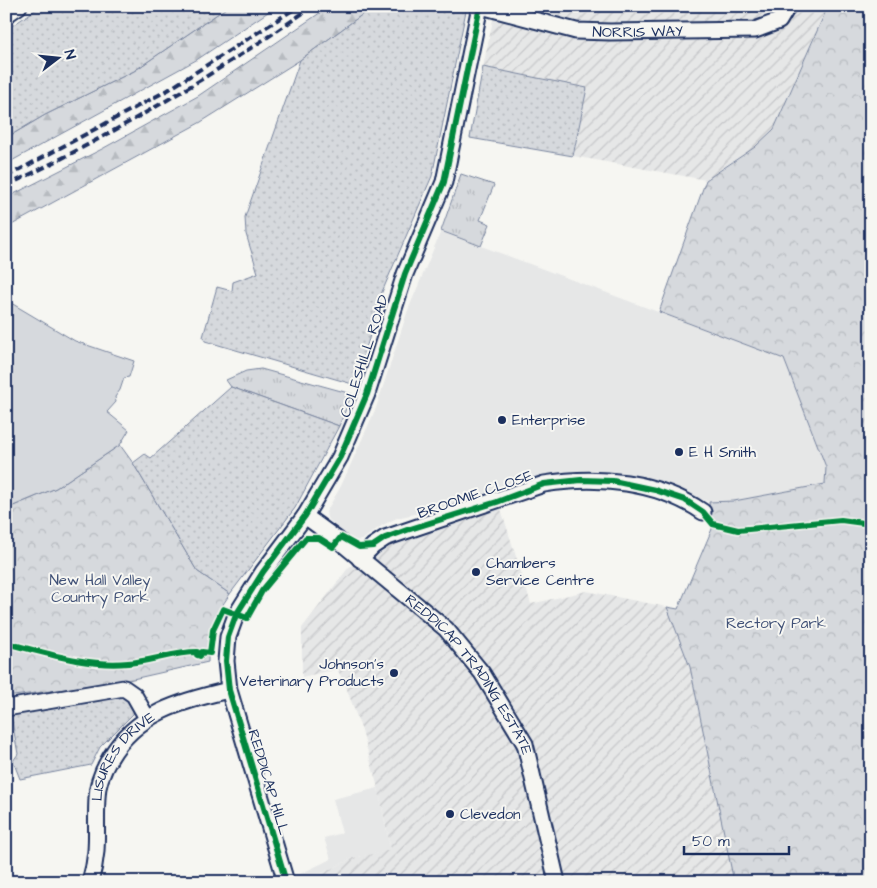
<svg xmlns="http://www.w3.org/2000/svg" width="877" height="888" viewBox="0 0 877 888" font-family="'Architects Daughter',sans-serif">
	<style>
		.built { fill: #e6e7e7 }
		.industrial { fill: url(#industrial-furrows) }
		.grass { fill: url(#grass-tufts); stroke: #78849e }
		.forest { fill: url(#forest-firs); stroke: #78849e }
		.park { fill: url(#park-crowns); stroke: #78849e }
		.garden { fill: url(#garden-dots); stroke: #78849e }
		.pitch { fill: #d6d9dd; stroke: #78849e }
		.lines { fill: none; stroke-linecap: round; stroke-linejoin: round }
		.minor-casing { stroke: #1b2f5e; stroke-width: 19 }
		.minor { stroke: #f6f6f2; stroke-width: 15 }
		.rail { stroke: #1b2f5e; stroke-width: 4; stroke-dasharray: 8 4; stroke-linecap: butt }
		.cycleway-casing { stroke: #f6f6f2; stroke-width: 9 }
		.cycleway { stroke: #00873e; stroke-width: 6 }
		.poi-dot { fill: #1b2f5e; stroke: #f6f6f2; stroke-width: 2 }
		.labels { text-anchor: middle; stroke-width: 4; stroke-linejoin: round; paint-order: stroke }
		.street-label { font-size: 15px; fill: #1b2f5e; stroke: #f6f6f2 }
		.poi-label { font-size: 15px; fill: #1b2f5e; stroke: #f6f6f2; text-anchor: start }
		.park-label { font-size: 15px; fill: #405177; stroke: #f6f6f2 }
	</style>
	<defs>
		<pattern id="industrial-furrows" width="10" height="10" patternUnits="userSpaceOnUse" patternTransform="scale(1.25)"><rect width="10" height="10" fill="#e6e7e7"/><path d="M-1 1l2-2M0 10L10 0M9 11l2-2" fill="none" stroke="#c5c6c9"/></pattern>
		<pattern id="grass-tufts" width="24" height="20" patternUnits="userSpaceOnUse" patternTransform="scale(1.25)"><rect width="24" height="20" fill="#d6d9dd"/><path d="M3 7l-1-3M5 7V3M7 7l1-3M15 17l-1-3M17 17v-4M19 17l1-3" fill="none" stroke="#b7bbc0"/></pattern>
		<pattern id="forest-firs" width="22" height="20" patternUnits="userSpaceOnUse" patternTransform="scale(1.25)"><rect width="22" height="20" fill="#d6d9dd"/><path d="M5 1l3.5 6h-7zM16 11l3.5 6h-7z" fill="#b7bbc0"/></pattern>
		<pattern id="park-crowns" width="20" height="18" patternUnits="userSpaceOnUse" patternTransform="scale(1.25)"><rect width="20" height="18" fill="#d6d9dd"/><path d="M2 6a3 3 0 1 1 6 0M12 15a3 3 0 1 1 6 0" fill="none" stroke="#b7bbc0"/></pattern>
		<pattern id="garden-dots" width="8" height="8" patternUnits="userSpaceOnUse" patternTransform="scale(1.25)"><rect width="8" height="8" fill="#d6d9dd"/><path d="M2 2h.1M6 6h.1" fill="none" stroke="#b7bbc0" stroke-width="1.8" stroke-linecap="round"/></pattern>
	</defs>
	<rect width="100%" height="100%" fill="#f6f6f2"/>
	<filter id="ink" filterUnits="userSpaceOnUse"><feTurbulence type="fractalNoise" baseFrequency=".02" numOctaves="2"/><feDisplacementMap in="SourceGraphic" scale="10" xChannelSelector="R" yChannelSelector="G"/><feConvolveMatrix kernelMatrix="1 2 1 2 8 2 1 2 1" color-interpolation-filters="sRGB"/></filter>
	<g filter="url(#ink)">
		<g class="built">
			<path d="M441,231l343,128 42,108 -1,17 -91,17 -25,1 -51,-19 -48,-10 -40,-1 -120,34 -53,12 -16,8 -19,14 -9,1 -26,-23 -1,-6 15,-26 35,-78 32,-98z"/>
			<path d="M378,788l13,63 -38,7 -49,24h-5l-1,-7 33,-16 -7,-21 18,-5 -9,-34z"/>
		</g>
		<g class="industrial">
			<path d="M496,6h332l-54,123 -19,18 -49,33 -133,-24 13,-68 -103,-21z"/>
			<path d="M500,506l31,98 55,-13 81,16 23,60 44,215h-430l49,-24 38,-8 -13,-62 -16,-57 -17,-47 -8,-15 -35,8v-49l47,-61 48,-26z"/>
		</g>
		<g class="grass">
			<path d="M461,174l33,11 -14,35 10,4 -9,22 -40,-15z"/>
			<path d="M261,369l91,25 -13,32 -108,-39 -5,-7 20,-9z"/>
		</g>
		<g class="forest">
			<path d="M229,6h48l-79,53 -192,105v-26l39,-23 89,-44z"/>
			<path d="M330,6h44l-74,54 -99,62 -195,106v-30l96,-49 96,-53z"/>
		</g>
		<g class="park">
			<path d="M828,6h43v876h-137l-44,-215 -23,-60 11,2 34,-80 -3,-27 25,-1 91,-17 1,-17 -42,-108 -125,-47 47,-132 49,-33 19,-18z"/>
			<path d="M120,445l13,18 64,108 33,23c-17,24 -22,39 -22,68l-84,19 -118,16v-188l50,-21z"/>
		</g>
		<g class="garden">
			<path d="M41,6h188l-95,65 -89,44 -39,23v-108z"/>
			<path d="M374,6h93l-35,170 -50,116 -26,93 -151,-44 -2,-4 14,-50 15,4 1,-9 25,-9 -12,-39 -1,-17 55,-157z"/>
			<path d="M483,67l104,21 -14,68 -103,-18z"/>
			<path d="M231,387l108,39 -44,82 -65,86 -33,-23 -64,-108 12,-9 6,4z"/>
			<path d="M123,695l5,3 7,14 -35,35 -9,18 -71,14 -7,-18 5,-7 -8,-44z"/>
		</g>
		<path class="pitch" d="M6,300l69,41 59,20 -5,16 -5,1 -4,12 -5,7 1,5 -9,10 22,18 -9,15 -64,43 -50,21z"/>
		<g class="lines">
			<g class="minor-casing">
				<g id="minor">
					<path id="s1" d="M481,6l95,25 34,1 145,-2 24,-9 9,-15"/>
					<path d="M6,15l13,-9"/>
					<path id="s2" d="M305,516l33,24 108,89 36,44 43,71 32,138"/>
					<path d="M360,559l13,-13 12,-8 159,-54c53,-9 114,-3 159,28"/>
					<path d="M6,708l118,-20 10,7 13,23"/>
					<path id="s3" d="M90,882c10,-33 5,-51 7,-84 0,-14 6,-28 13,-40 26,-45 71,-57 119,-68"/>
					<path d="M286,882l-57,-192 -3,-29 2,-24 8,-22 27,-43 42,-56 35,-59 27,-63 38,-120 39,-92 36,-176"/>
				</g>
			</g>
			<use href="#minor" class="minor"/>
			<g class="rail">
				<path d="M6,177l162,-87 131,-84"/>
				<path d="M6,186c107,-51 210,-112 307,-180"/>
			</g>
			<g class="cycleway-casing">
				<g id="cycleway">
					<path d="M6,643c40,10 81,24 122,20 24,-2 46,-11 69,-11v3l3,1 2,-4 8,1 3,-23 10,-21 24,9 15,-27 44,-53h13l14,9 8,-10 18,10 14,-1 12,-8 22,-8 90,-28 47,-18 37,-4 32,1 42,9 30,10 18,12 10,12 25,6 103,-10 30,4"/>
					<path d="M286,882l-57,-192 -3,-29 2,-24 8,-22 27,-43 42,-56 35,-59 27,-63 38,-120 39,-92 36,-176"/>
				</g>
			</g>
			<use href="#cycleway" class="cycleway"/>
		</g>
	</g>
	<g class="poi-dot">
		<circle cx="502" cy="420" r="5"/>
		<circle cx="679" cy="452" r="5"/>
		<circle cx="476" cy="572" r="5"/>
		<circle cx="394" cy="673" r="5"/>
		<circle cx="450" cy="814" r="5"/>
	</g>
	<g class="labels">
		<g class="street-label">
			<text dy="5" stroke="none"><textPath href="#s1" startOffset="160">NORRIS WAY</textPath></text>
			<text transform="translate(364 356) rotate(-72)" y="5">COLESHILL ROAD</text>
			<text transform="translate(475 494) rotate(-19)" y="5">BROOMIE CLOSE</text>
			<text dy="5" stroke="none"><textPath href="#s2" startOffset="231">REDDICAP TRADING ESTATE</textPath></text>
			<text dy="5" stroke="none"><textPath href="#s3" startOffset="135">LISURES DRIVE</textPath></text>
			<text transform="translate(269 782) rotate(73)" y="5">REDDICAP HILL</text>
		</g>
		<g class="poi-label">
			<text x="512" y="425">Enterprise</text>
			<text x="689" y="457">E H Smith</text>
			<text x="486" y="568">Chambers<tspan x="486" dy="17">Service Centre</tspan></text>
			<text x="384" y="669" text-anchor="end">Johnson's<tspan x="384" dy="17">Veterinary Products</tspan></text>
			<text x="460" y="819">Clevedon</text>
		</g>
		<g class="park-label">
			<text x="100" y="585">New Hall Valley<tspan x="100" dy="17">Country Park</tspan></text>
			<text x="776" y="628">Rectory Park</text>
		</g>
	</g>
	<rect width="877" height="888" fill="none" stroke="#f6f6f2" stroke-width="25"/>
	<rect x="12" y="12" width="852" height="863" fill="none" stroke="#1b2f5e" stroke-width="2" filter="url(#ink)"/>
	<g transform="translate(58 58) rotate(74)" stroke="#f6f6f2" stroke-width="4" paint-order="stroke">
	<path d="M0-4L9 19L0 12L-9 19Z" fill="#1b2f5e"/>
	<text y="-8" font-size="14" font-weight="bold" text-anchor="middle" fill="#1b2f5e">N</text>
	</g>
	<path d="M684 846v8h105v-8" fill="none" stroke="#1b2f5e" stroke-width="2.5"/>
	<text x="692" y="846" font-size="15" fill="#1b2f5e" stroke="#f6f6f2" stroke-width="4" paint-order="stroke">50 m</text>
</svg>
